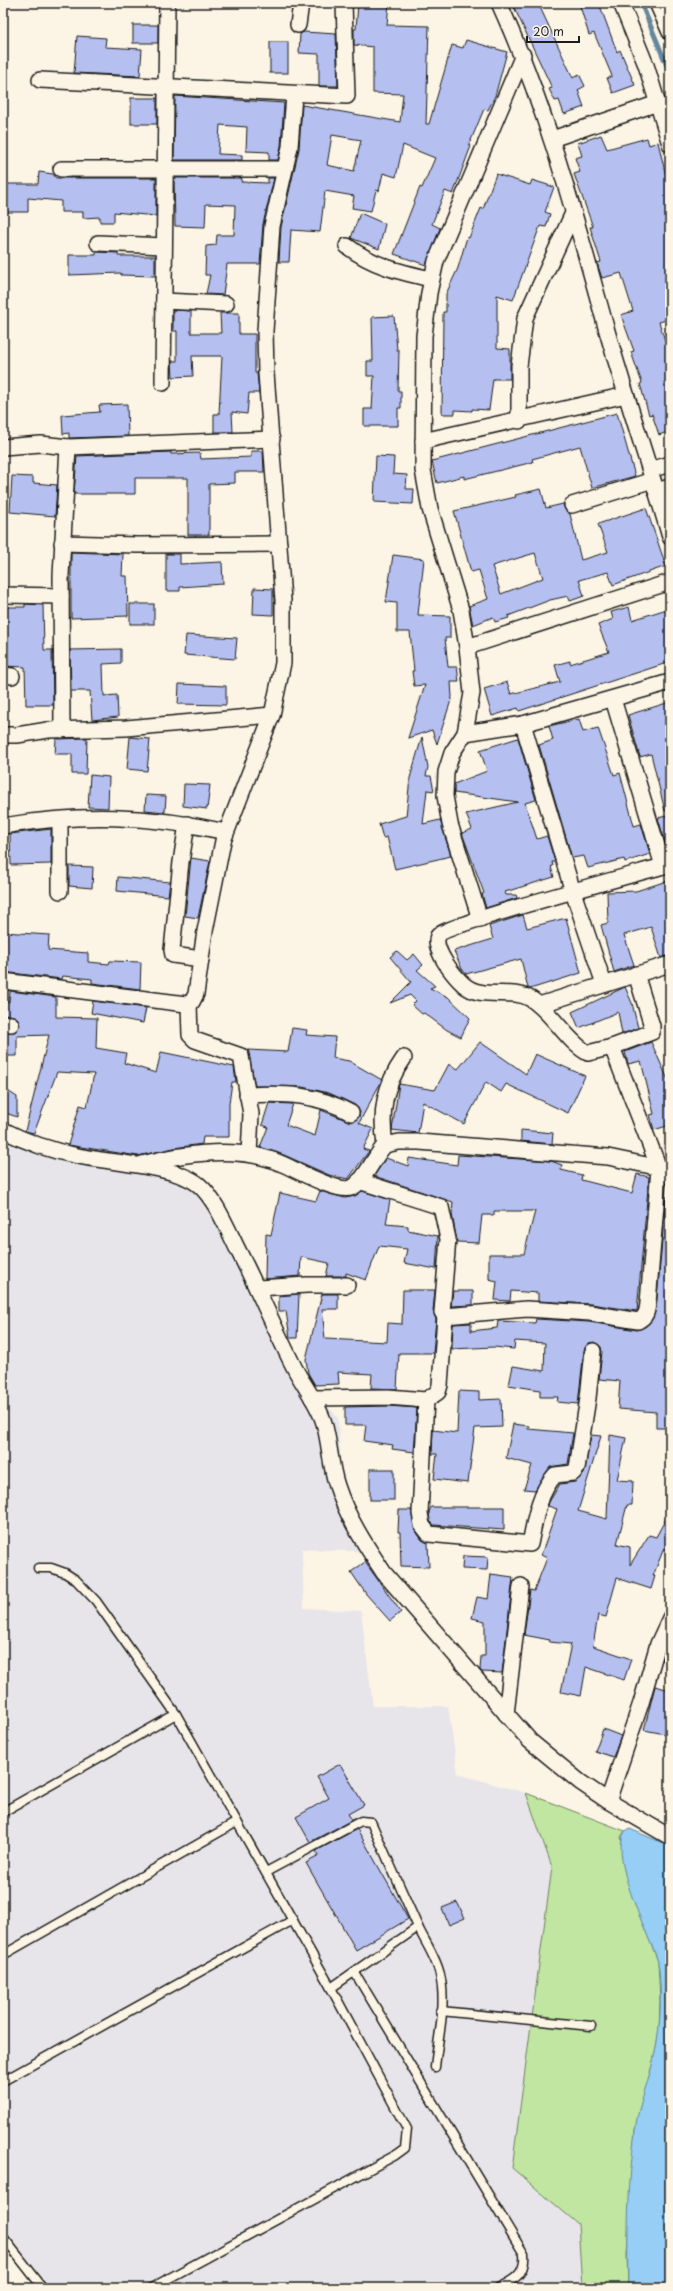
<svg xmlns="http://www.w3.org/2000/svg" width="673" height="2291" viewBox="0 0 673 2291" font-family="'Playpen Sans',sans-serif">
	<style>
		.built { fill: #e7e5e9 }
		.green { fill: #c0e6a1; stroke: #6e815e }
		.water { fill: #96cef5; stroke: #65879e }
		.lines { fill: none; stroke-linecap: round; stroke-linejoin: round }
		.stream { stroke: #65879e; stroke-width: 5 }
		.building { fill: #b5c0f1; stroke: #1c1c1c; fill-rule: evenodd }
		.lane-casing { stroke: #1c1c1c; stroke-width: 11 }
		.street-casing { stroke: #1c1c1c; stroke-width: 18 }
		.lane { stroke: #fcf5e5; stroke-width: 8 }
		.street { stroke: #fcf5e5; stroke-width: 15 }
	</style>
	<rect width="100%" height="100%" fill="#fcf5e5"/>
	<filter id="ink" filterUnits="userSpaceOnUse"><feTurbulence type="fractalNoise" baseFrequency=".025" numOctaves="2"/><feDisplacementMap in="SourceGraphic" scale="8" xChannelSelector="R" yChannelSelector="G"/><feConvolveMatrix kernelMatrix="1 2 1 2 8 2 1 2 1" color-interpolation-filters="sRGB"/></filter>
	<g filter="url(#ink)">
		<path class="built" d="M3,1122l52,21 68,14 78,22 103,200 34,39 3,54 30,80 -69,-3 2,59 57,3 12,95h75l10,68 68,19 26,74 -40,301 66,56 4,64h-544l-14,-31 -21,-24z"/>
		<path class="green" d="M526,1793l99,38 -4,6 20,82 17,42 2,39 -1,30 -4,24 -20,76 -8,124 1,34h-46l-4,-64 -66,-56 40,-301z"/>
		<path class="water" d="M630,1829l40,17v442h-42c-1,-52 0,-106 7,-157 3,-27 15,-52 20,-79 6,-29 7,-61 3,-90 -2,-8 -7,-17 -10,-25 -10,-25 -37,-83 -23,-106z"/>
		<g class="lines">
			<path class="stream" d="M641,3l29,70"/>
		</g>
		<g class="building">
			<path d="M358,3h31l-2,22 42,1 -3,98h3l23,-79 11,3 3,-8 41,12 -12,44 -7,14 -4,-1 -15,36 2,1 -18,48 -8,-3 -13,33 8,4 -14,37 -32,-11 26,-67 2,1 13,-30 -32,-13 -7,32 -13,-4 -4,18 -3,-1 -5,21 -19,-3 2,-12 -29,-5 -5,41 -29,-2 -2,32h-10l2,-35 18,-78 3,-44 98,17 3,-28 -30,-1v-46l-19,-2v-16h2zM332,135l29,5 -7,31 -27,-6z"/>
			<path d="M512,3h26l35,75 6,-4 6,12 -7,4 6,17 -20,7 -5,-14 -4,1 -6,-12 3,-1z"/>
			<path d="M579,3h20l18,49 3,-2 15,35 -22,8 -6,-15 5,-2 -18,-43 -5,2z"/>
			<rect x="133" y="25" width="25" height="18"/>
			<path d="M304,32l32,2 2,52h-19v-32l-20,-1 1,-19z"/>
			<path d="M77,36l29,2 -1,9 37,2 -2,27 -66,-3z"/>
			<rect x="270" y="42" width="18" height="31"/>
			<path d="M175,96l109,7 -3,43 -3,14h-9v-8l-23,-1 1,-24 -27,-2 -2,29 24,1v5h-68z"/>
			<rect x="131" y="98" width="26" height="26"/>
			<path d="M601,135l6,14 40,-11 2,7 9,-3 12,51v126l-11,3 11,34v75l-11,4 -7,-21 -3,1 -9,-31 2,-1 -11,-31 3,-1 -13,-36 12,-4 -12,-38 -19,5 -5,-15 4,-1 -11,-35h3l-19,-53 6,-2 -5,-14 7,-2 -4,-13z"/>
			<path d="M39,172l14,2 3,4h100v38l-42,-4v10h-14v-5l-17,1v-6h-22v-11l-33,-3v14h-25v-28h35z"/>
			<path d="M496,174l34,11 2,-5 22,7 -9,25 5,2 -4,13 -6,-1 -27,74 -16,-5v53l13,1v30h-17l-4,31 -17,-1v2l-17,-1v4h-13l1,-102h3v-18l12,-26 9,-31 2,1 12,-30 2,1z"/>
			<path d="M174,178h68l-1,4 27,1v-5h6l-11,46 -3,40h-33l-4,31 -17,-1 4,-19h-5l1,-29 10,-1 1,-10h17l1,-30 -29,-1 -1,23 -30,-1z"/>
			<path d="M360,213l25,11 -6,25 -28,-11z"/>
			<path d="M96,252l22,1v3h37v20l-34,-1v-2l-52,2v-20h27z"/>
			<path d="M173,310l18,1v22h30l-1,-20h19v21h16v39h2l2,20h-10l-2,21 -15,-2 1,20h-19v-18h5l3,-58h-30l1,20 -20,1 -1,-16h5v-30h-4z"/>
			<path d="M394,316l3,34h2l-1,41h3v17h-3v18h-34v-17h8l2,-33h-7v-15h6l-1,-44z"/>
			<path d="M127,404l1,32 -59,2v-5l-6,1 -1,-19 38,-3 -1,-7z"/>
			<path d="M617,413l18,63 -43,12 -12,-42 -48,13 1,3 -36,9 -33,8v-3l-27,7 -5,-22z"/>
			<path d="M251,451h12l1,21h-29v11l-26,1v51h-21v-57h-53v16h-61l3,-38 94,-4v2l29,-1 1,6 50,-2z"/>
			<path d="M376,456l18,1 -1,17 14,1 -1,14h8l-1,15 -39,-2z"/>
			<path d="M12,476l21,1v6l24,2 -2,31 -45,-4z"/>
			<path d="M541,489l5,19 17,-4 3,7 4,3 11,46 27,-8 -10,-28 48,-16 20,58 -53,19 -5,-13 -29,8 5,16 -14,5 -2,-5 -18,4 -42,16 1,2 -14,4 -2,-5 -20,8 -4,-19 19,-7 -9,-29 -8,2 -17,-61 62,-14 -1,-2zM535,553l8,25 -42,16 -9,-28z"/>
			<path d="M71,552l52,2 -1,22h5l1,40 -57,2z"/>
			<path d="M166,554h14v10l42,-2 1,22 -43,3v4h-14z"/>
			<path d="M393,555l31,4 -6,56 32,1v22h-5l3,29h9l2,15h-8l1,15 -15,47 -5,-14 -24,8 17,-53 -11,1 -2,-15h2l-4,-39h-13v-29l-11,-1z"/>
			<path d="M254,588l19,1v26l-20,-1z"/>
			<path d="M25,604l18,1 1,45h8l1,55h-27l-1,-38 -22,-1v-59h22z"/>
			<rect x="130" y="604" width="24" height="20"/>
			<path d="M629,607l3,13 38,-12v54l-151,49 -1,-3 -26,8 -8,-27 23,-7 4,12 49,-12 -5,-17 15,-4v3l39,-12 -11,-27 15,-6 -2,-7z"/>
			<path d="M186,635l51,3 -2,21 -51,-4z"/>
			<path d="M121,649v14l-18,1 1,32 13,-1 1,22 -26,3 -2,-29h-19l-1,-41z"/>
			<path d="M179,684l47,2v19l-48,-1z"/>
			<path d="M670,702v108l-5,1 -14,-57 -11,3 -12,-42z"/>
			<path d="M579,719l4,13 15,-4 16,47 6,-2 14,53 7,-2 9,30 -25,8 -1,-3 -36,9 -4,-12 -12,2 -33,-113 14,-5 -4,-14z"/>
			<path d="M130,737l20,2 -3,32 -20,-2z"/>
			<path d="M422,737l6,30 -2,9h5l3,15 -7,-1 -4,34 17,-4 11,36 -56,13 -8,-32 -4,1 -4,-14 27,-8 4,-38z"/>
			<path d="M87,738l-1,36h-14v-20h-17l1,-15z"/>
			<path d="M518,738l18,62 -11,3 12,36 10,-3 8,26h-3l1,4 -2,1 3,10 -49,15 1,3h10l1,3 -31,10 -4,-14 2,-1 -22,-60 10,-4 -6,-15 52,-12 -64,-9v-9l33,-13 -7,-21z"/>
			<path d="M90,775l19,2 -1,31 -20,-1z"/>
			<path d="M184,784l26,1 -3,24 -24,-3z"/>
			<path d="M146,795l20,1 -1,16 -20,-2z"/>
			<path d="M670,815v32l-3,1 -9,-30z"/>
			<path d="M51,829v35l-40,1 -1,-31z"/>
			<path d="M191,858l19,3 -12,57 -13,-2z"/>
			<path d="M69,866l24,1 -1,21 -23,-2z"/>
			<path d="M118,877l52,5 -2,14 -51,-5z"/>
			<path d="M670,880v75l-9,3 -10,-31 -27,8 10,30 -20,7 -13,-47 7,-2 -1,-31 29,-1z"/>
			<path d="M523,915l4,13 39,-10 15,55 -51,16 -2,-1 -7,-29 -55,15 -4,-5 -8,-18 39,-12 -4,-13z"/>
			<path d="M3,932l46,3 -1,15 40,3v9l21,2 1,-3 31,1 -1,27 -48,-6v-4l-29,-3 -1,3 -59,-7z"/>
			<path d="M397,951l10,9 7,-6 9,11 -6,5 18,16 -5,2 18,9 22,21 -9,19 -14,-7 -23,-17 -2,1 -10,-9 4,-4 -6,-6 -20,8 21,-21 -21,-25z"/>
			<path d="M625,987l7,16 6,25 -16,6 -4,-22 -39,16 -7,-16z"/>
			<path d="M10,991l46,6v20l41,1 -1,30 30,5 -2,10 32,10 5,-21 73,15 2,15h-4l-3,22v33h-26l-1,7 -28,4 -36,8 -70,-11 12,-40 7,2 7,-33 -37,-2 -23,61 -9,-2 24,-96 -32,1v20h-14v-24h12l5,-7 -4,-8 -13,-3v-12h6z"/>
			<path d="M93,1001l53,7 -3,15 -52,-10z"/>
			<path d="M292,1028l15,2 -1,5 29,2 -2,21 16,3 33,19 -23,43 14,6 -10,20 6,2 -21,28 -19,-4 -45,-20 -24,-8 8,-20 -6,-2 7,-22 24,1 -7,21 29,11 6,-26 30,12 8,-5 1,-5 -5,-7 -26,-12 -27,-6 -47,-1 -7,-36 40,2z"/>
			<path d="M480,1042l46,32 9,-20 50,22 -17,37 -62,-29 -5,8 -15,-10 -22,42 -41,-22 -5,31 -26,-3 7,-46 36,6 14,-26 9,5z"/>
			<path d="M651,1042l19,42v41l-16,5 -4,-15 4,-1 -13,-53 -13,3 -3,-12z"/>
			<path d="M3,1088l14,9v20l-14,-5z"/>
			<path d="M521,1130l32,3 -1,11 -31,-3z"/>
			<path d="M458,1155l93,6 11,4 -1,5 21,5 -1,5 51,13 5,-19 12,3 -12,134 -46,-7 -53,-3v-8l-27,-2 -1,10 -15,-1 2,-19 -8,-2v-25h35l11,-43h-41v4h-12l-3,28 -22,-1 -5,-28 1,-12 -79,-26 12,-18 22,8 1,-8 48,7z"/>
			<path d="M320,1191l25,7 10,-2 7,-5 28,9 -4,24 22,2v4l30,6 -2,33 -32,-6 3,-14 -28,-3 -13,34 -20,-7v3h-20l3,-13 -28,-6 -1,19 -35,3 1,-45 5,1 9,-42 36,8z"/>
			<path d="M666,1197h4v150l-3,14h3v67h-14v-16l-38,-3 2,-28 -21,-2 3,-27 -1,-5 -7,-5 -5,1 -5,7 -6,54 -21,-2 1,-5h-18v-7l-31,-5 4,-19 31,5 1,-28 -30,-2 -1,8 -20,-2 -42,2 1,-25 18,-1v8l26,-3 1,-7 37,2 1,-4 53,3 48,8 9,-4 7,-8 3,-10z"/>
			<path d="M403,1290h32l-2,21 3,8 -3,34h-34l-2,36 -26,-1 1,-14 -34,-2 1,12 -24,1 -7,-12 -2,-14 16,-65h16v15h-16l3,30 62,3 1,-19 14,1z"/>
			<path d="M453,1291h20v14l-22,1z"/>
			<path d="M299,1294l-2,44h-7l-4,-27h-7v-15z"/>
			<path d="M459,1391l20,1v8l22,-1 1,28 -27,1 -7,55 -34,-4 3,-25h-5l1,-24 24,3z"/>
			<path d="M388,1406l29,2 -3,44 -22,-3 1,-4 -29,-4 2,-16h-21v-18z"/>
			<path d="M513,1424l16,2 -1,3 45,4 -5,31 -18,3 -15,23 -11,-1 8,-24 -26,-7z"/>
			<path d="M591,1435l10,1 -23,75 29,8 3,-84 16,3 -9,42 16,1 -1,24h-5l-10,39 13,3v18l19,-30 7,2 14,-26v41l-6,-4 -11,28h2l-4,13 -34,-11 -11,39 -8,-2 -5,31 38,13 -7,21 -38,-13 -5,29 -20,-4 10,-48 -22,-2 1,-2 -26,-5 6,-45 4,1 13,-33 -6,-3 16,-46 -9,-3 1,-4 11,-18 15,-2 9,-8z"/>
			<rect x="370" y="1469" width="24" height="31"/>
			<path d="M431,1507h73v23l-70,-5 -4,-4 -1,-9z"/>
			<path d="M399,1510h12l4,20 7,10 6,3 1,24 -28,-1 -1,-34h-2z"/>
			<path d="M463,1556l25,1 -1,13 -25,-1z"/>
			<path d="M365,1562l36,50 -11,9 -24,-27 -15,-22z"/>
			<path d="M491,1574l22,3 -11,96 -20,-1 -2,-2 1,-14h4v-35l-13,-3 5,-21 11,2z"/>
			<path d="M655,1686l15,4v23l-5,21 -21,-4z"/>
			<path d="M603,1729l18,7 -8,21 -18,-6z"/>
			<path d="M340,1764l24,41 -16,9 4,6 -42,22 -14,-25 33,-19 -12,-21z"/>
			<path d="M357,1829l51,90 -52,31 -50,-87 13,-7 -3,-5z"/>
			<path d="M457,1902l8,16 -16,7 -7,-17z"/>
		</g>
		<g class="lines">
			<g class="lane-casing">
				<g id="lane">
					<path d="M38,1568h13l14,5 11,7 20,21 80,113 155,274 76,141 -2,19 -11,8 -243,132"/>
					<path d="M3,1812l173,-98"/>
					<path d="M266,1872l95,-51 10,1 47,105 -87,61"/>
					<path d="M418,1927c7,15 19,32 22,48 7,29 -2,63 -5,92"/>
					<path d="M3,1955l234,-133"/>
					<path d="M355,1973l169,281c2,20 -10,26 -26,34"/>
					<path d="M441,2011l150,15"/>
					<path d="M3,2081l290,-161"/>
					<path d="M3,2237l40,51"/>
				</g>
			</g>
			<g class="street-casing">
				<g id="street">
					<path d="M499,3c48,105 77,217 108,328 20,69 43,137 63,206"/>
					<path d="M621,3l25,62 24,79"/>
					<path d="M657,3l13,29"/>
					<path d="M298,25l3,-22"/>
					<path d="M40,80l307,16 -3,-93"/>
					<path d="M552,139l106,-36"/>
					<path d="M61,169h224"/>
					<path d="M98,243l66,3"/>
					<path d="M347,246c26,20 53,26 84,33"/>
					<path d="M164,301l62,3"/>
					<path d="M163,383l4,-380"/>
					<path d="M519,421v-55l6,-48 48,-105"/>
					<path d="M423,441l203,-46"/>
					<path d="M3,447l38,-3 27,3 204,-8"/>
					<path d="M650,470l20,-6"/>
					<path d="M656,491l14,-4"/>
					<path d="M572,505l81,-25"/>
					<path d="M62,543l75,2 142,-1"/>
					<path d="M3,595l58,1"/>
					<path d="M467,647l203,-65"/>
					<path d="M3,675l9,1"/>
					<path d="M613,699l50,167"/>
					<path d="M523,724l50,168 31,92"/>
					<path d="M62,730l-1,-154 7,-129"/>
					<path d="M465,733l58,-9 147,-42"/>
					<path d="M3,735h14l31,-5 78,-2 146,-13"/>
					<path d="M60,820v71"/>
					<path d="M187,824l-6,38 -9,88 1,5 28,4"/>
					<path d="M3,826c77,-13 147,-11 223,6"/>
					<path d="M480,919l-30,-95 -5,-28 1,-24 6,-19 13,-20 7,-40 -5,-46 -6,-37 -31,-101 -7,-39 1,-134 5,-43 7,-32 87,-206"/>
					<path d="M636,974l16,52v6l-40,15 -24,6c-19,-9 -37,-42 -57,-54 -21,-12 -48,2 -67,-14 -10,-9 -32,-36 -26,-49 6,-11 205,-64 232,-72"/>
					<path d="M3,981l183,23 6,-2 4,-8 9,-63 18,-90 49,-126 11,-52v-63l-17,-227 -1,-42 7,-105 18,-79 4,-52"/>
					<path d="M189,1004l1,31 5,5 46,16 10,58 -2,40"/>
					<path d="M539,1005l131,-41"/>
					<path d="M3,1023l8,1"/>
					<path d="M247,1095c38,-2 71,-1 104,18"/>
					<path d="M3,1130c23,12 50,21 75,26 32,7 97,9 121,29 17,14 31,50 41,69 19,37 35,76 54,113 9,18 24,36 30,56 6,20 6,43 13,63 10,31 29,60 47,87l146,168 50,41 28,19 62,36"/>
					<path d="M385,1145c-5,-33 -1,-59 19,-87"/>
					<path d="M142,1164c43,-11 96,-19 138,-1 15,6 57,30 71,25 12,-4 24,-33 34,-43l14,-3h20l189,15 62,13"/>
					<path d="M359,1181l82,26 7,32 -6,73 3,4 82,-7 63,4 48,8c8,-4 9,-9 10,-18l11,-135 -47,-121"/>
					<path d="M258,1288l49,-3h40"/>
					<path d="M312,1398l76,-1 38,3 12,-8 2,-7 5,-69"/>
					<path d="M426,1400l-6,113 2,12 7,9 101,10c5,-24 8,-50 25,-69l18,-2 4,-5 11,-70 5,-47"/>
					<path d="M506,1714l15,-128"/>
					<path d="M608,1801l33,-98 17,-59 12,-26"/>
				</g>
			</g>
			<use href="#lane" class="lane"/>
			<use href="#street" class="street"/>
		</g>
	</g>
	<rect width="673" height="2291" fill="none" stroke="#fcf5e5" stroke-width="16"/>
	<rect x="8" y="8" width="657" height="2275" fill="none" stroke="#1c1c1c" stroke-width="1.5" filter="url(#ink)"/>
	<path d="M527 36v6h52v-6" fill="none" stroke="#1c1c1c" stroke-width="2"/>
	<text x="533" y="36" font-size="12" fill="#1c1c1c" stroke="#fcf5e5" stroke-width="3" paint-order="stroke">20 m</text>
</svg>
